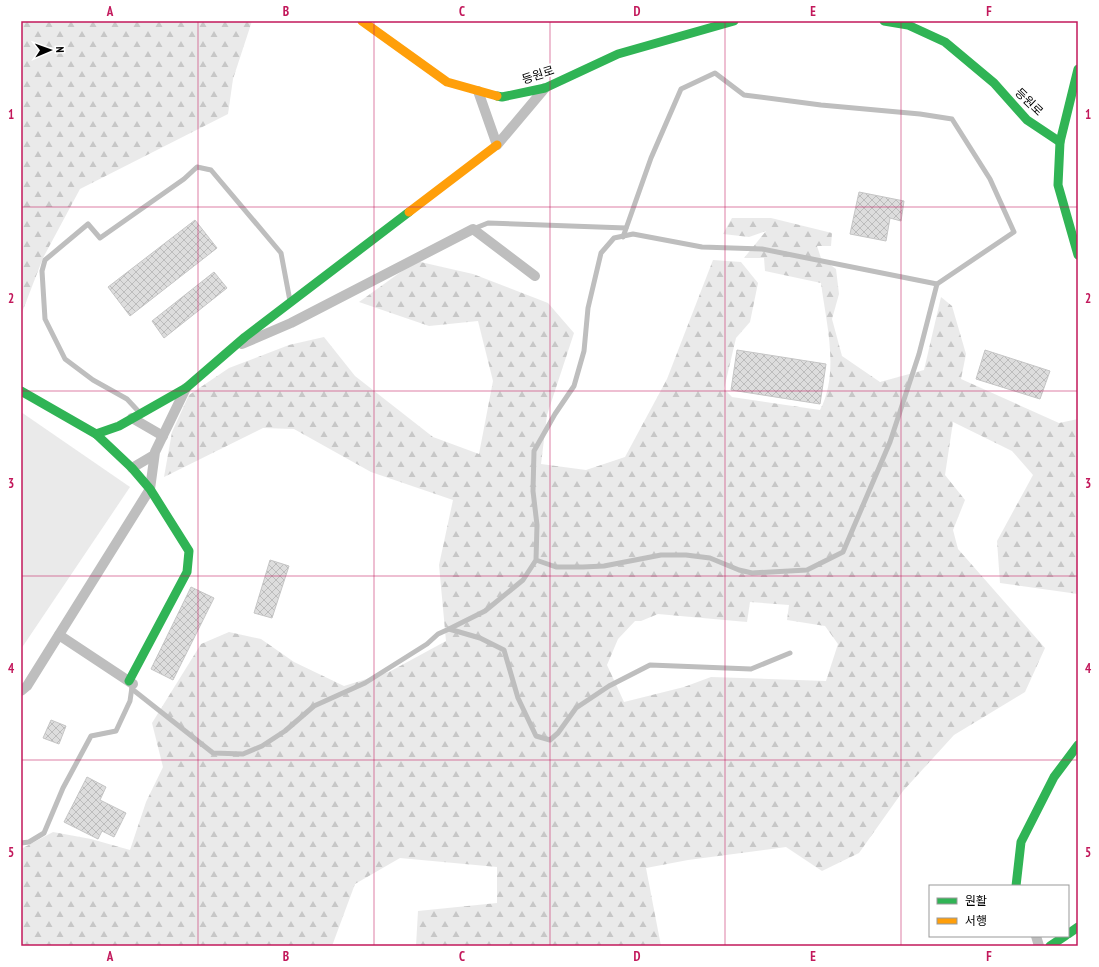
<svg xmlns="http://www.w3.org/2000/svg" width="1099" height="967" viewBox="0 0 1099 967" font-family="'PT Sans Narrow','Noto Sans KR',sans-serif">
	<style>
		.forest { fill: url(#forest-firs); fill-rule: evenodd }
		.garden { fill: #eaeaea }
		.building { fill: url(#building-cross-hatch); stroke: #c5c5c5 }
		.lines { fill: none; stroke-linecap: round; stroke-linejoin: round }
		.lane { stroke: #bebebe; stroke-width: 5 }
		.street { stroke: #bebebe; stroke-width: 10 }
		.fast { stroke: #30b455; stroke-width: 9 }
		.slow { stroke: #ff9f0a; stroke-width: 9 }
		.grid { fill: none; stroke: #c2185b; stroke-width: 1; stroke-opacity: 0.55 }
		.labels { text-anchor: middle; stroke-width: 4; stroke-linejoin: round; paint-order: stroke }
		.street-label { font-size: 12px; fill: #000; stroke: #fff }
		.neatline { fill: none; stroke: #c2185b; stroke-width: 1.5 }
		.grid-label { font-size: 13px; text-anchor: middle; font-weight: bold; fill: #c2185b }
	</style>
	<defs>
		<pattern id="forest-firs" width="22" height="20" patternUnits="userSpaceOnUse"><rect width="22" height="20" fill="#eaeaea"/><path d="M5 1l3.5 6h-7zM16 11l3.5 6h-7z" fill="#c7c7c7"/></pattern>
		<pattern id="building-cross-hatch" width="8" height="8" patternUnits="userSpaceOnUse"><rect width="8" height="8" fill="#ddd"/><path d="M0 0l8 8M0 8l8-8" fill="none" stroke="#bcbcbc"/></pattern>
	</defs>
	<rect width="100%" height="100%" fill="#fff"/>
	<g class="forest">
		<path d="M21,21h231l-19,58 -5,35 -148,75 -37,69 -22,57z"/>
		<path d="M732,218h39l61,15 -1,13h-14l4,12 15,11 3,25 -7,25 10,37 38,26 44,-12 17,-73 11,9 14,48 -5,25 98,44 19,-4v175l-78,-11 -3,-42 36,-66 -21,-24 -59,-29 -8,53 20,25 -12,30 5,19 87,99 -20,44 -71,43 -51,56 -44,62 -37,18 -36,-24 -98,13 -42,8 15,78h-245l2,-35 79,-8v-36l-97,-9 -45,26 -23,62h-311v-97l32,-17 38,7 39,11 16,-48 17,-35 -11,-44 49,-79 28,-12 32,7 33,23 50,24 45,-14 57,-31 -7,-76 14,-65 -82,-28 -77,-43 -31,-1 -99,49 8,-45 17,-37 40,-27 60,-23 35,-8 31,39 78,61 46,17 14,-73 -15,-60 -49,5 -70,-24 57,-41 57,13 75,29 26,30 -27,82 -6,49 45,6 39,-13 42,-78 46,-119 28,2 17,21 -8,39 -14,16 -12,51 8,8 88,13c20,-38 6,-87 1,-127l-56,-12 -1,-13h-20l22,-27 -17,6 -26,-3zM750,602l39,3 -2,15 38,6 13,18 -12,37 -115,-4 -27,10 -60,15 -17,-37 11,-26 17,-18h6l17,-7 89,8z"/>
	</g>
	<path class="garden" d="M21,412l109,75 -109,162z"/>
	<g class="building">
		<path d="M859,192l45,9 -3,20 -11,-3 -4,23 -36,-7z"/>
		<path d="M195,220l22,28 -87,68 -22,-29z"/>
		<path d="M214,272l13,16 -63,50 -12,-17z"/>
		<path d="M737,350l89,14 -6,40 -89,-14z"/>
		<path d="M985,350l65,21 -10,28 -64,-20z"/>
		<path d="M270,560l19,6 -17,52 -18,-5z"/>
		<path d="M191,587l23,11 -41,82 -22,-11z"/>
		<path d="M51,720l15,6 -7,18 -16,-6z"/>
		<path d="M87,777l19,10 -6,13 26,13 -12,24 -12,-6 -4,8 -34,-17z"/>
	</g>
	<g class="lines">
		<g class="lane">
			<path d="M473,229l15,-6 138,5"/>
			<path d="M623,237l28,-79 30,-69 34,-16 29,22 77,10 99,9 32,5 38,60 24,53 -77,52"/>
			<path d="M140,413l-13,-14 -34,-19 -28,-21 -20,-40 -3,-48 3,-11 43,-36 12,14 84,-59 13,-12 14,3 70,83 9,48"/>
			<path d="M449,629l36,-18 38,-31 13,-20 1,-35 -4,-34 1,-40 21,-37 19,-28 10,-35 4,-43 13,-55 13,-15 19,-4 69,13 60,2 175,35 -18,70 -29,88 -47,110 -36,18 -55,3 -13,-3 -29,-12 -24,-3h-25l-57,11 -21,1h-27l-20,-7"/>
			<path d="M132,689l81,64 30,1 19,-8 23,-15 29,-25 51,-23 62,-39 11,-10 11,-5 31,9 24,12 14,48 18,38 14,4 8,-7 18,-25 33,-22 41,-21 101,4 39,-16"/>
			<path d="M21,843l8,-1 15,-9 19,-45 28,-52 25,-5 14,-30 2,-14"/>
		</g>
		<g class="street">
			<path d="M478,91l19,54 48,-57"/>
			<path d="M242,344l49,-21 182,-94 62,47"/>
			<path d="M132,418l31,18"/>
			<path d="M132,468l22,-13"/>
			<path d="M59,635l74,49"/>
			<path d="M21,691l6,-5 123,-197 5,-37 31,-64"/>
			<path d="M1036,936l3,10"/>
		</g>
		<g class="fast">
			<path d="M884,21l24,4 37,17 49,41 33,37 33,22"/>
			<path d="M1078,69l-18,73 -2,43 20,70"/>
			<path d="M497,96l5,1 43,-9 73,-34 116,-33"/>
			<path d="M21,391l75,43 23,-8 67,-38 59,-51 164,-125"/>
			<path d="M96,434l36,34 18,21 39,62 -2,21 -58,109"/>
			<path d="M1016,886l5,-44 33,-65 24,-32"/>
			<path d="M1068,934l10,-7"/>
			<path d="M1050,946l15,-10"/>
		</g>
		<g class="slow">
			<path d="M362,21l85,61 50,14"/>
			<path d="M409,212l88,-67"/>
		</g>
	</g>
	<path class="grid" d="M198,21v925M374,21v925M550,21v925M725,21v925M901,21v925M21,207h1057M21,391h1057M21,576h1057M21,760h1057"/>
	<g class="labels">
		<g class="street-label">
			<text transform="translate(538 75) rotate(-18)" y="4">등원로</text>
			<text transform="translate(1029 102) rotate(44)" y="4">등원로</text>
		</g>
	</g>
	<rect width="1099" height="967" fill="none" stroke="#ffffff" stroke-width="44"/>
	<rect x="929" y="885" width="140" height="52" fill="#ffffff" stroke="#999999"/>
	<rect x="937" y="898" width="20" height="6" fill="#30b455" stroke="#999999"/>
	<text x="965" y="905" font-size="12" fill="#000000">원활</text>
	<rect x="937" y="918" width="20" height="6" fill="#ff9f0a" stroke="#999999"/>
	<text x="965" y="925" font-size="12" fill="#000000">서행</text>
	<g transform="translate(50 50) rotate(88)" stroke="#ffffff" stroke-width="3" paint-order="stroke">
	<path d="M0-3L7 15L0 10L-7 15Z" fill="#000000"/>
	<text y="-6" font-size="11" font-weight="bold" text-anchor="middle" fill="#000000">N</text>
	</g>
	<rect x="22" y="22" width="1055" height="923" class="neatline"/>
	<g class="grid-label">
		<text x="110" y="16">A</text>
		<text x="286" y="16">B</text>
		<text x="462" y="16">C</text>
		<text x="637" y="16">D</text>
		<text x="813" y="16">E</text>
		<text x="989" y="16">F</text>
		<text x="11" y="119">1</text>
		<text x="1088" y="119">1</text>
		<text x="11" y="303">2</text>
		<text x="1088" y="303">2</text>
		<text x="11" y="488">3</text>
		<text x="1088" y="488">3</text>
		<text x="11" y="673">4</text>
		<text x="1088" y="673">4</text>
		<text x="11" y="857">5</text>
		<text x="1088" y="857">5</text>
		<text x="110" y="961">A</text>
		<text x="286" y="961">B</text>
		<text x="462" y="961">C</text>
		<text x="637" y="961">D</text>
		<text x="813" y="961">E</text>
		<text x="989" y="961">F</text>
	</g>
</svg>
